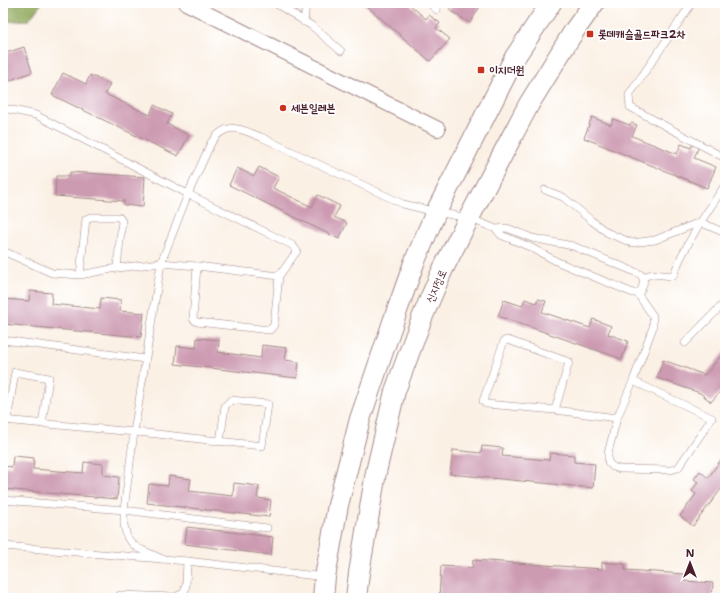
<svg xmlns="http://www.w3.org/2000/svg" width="728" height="601" viewBox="0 0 728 601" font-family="'Shantell Sans','Poor Story',sans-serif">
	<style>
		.forest { fill: #8fa95b; stroke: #6c6443 }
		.building { fill: #cc9ab1 }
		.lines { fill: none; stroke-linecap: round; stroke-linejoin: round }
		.lane-casing { stroke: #a28888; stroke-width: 8 }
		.street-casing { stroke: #a28888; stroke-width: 16 }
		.secondary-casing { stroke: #a28888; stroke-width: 22 }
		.lane { stroke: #fff; stroke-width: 7 }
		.street { stroke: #fff; stroke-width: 14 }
		.secondary { stroke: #fff; stroke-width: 20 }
		.poi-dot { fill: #c8321e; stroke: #fff; stroke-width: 1.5 }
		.labels { text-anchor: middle; stroke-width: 3.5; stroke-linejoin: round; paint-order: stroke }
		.poi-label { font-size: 11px; font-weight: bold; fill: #4a1f2b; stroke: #fff; text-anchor: start }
		.street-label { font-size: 11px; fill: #4a1f2b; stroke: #fff }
	</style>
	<rect width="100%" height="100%" fill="#fff"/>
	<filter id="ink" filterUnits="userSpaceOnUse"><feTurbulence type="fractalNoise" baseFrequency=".025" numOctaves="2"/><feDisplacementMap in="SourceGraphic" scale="8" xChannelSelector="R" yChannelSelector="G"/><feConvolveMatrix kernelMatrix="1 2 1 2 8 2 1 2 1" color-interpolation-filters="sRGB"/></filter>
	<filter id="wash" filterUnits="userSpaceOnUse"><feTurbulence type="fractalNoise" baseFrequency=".012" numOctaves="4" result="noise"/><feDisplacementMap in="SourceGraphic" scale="16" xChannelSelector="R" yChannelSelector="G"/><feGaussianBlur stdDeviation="0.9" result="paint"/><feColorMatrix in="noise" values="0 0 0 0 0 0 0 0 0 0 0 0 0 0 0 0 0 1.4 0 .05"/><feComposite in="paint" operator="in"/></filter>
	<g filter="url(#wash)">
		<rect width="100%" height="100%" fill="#fbf0e4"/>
		<path class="forest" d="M3,3h39l-13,17 -26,2z"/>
		<g id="blocks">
			<g class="building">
				<path d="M363,3h45l18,16 3,-4 11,8 -4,5 14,11 -20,22z"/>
				<path d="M454,3h28l-12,20 -21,-13z"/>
				<path d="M24,47l8,25 -29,11v-29z"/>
				<path d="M63,73l23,11 4,-9 20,9 -5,10 45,21 4,-10 18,9 -5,10 22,11 -11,21 -126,-61z"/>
				<path d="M592,117l19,8 2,-6 17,6 1,-2 6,2 -5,11 45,18 4,-10 10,4 2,-4 6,2 -5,12 22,9 -9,21 -123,-50z"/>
				<path d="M259,167l20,10 -6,11 39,19 6,-12 22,11 -6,11 13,6 -8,16 -110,-54 8,-17 17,8z"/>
				<path d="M70,172l75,5 -2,30 -19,-2v-4l-69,-5 1,-20h14z"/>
				<path d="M30,291l22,2 -1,11 49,5 1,-11 20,2 -1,11 24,2 -3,24 -138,-13 1,-25 25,2z"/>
				<path d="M525,299l11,4 2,-4 8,2 -4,11 48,16 3,-9 18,7 -3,8 20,7 -6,18 -124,-43 6,-16 18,6z"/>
				<path d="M197,338l22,2 -1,12 43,6 1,-13 25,3 -2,12 14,2 -2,16 -122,-14 2,-18 19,2z"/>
				<path d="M725,351v35l-14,16 -11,-9 -43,-15 6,-18 42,15z"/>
				<path d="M482,446l21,2 -1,8 47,4 1,-7 24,2v7l21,2 -2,24 -143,-14 3,-24 28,3z"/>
				<path d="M13,456l21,2 -1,11 50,4 1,-11 19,2v11l16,2 -2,22 -114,-10v-23l9,1z"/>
				<path d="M722,458l3,2v24l-32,42 -13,-10 16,-22 -4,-3 6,-9 -4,-3 6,-8 8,7z"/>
				<path d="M169,476l22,3 -2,12 44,5 1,-13 25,3 -2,12 14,2 -2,17 -122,-14 2,-19 19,2z"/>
				<path d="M187,527l86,10 -2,18 -86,-11z"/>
				<path d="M473,560l129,9v-7l23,2v6l59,4v7l29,2 -1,15h-273l2,-32 31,2z"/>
			</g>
		</g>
	</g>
	<g filter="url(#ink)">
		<use href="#blocks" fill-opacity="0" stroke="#a28888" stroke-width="1"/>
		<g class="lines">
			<g class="lane-casing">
				<g id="lane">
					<path d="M275,3l37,23 29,25"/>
					<path d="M429,3l8,7"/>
					<path d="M692,3l-63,92 1,12 95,51"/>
					<path d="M722,3l3,2"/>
					<path d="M304,22l2,-19"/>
					<path d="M3,109h5l28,6 152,79 104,51 5,6 -18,25 -5,49 -4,5 -73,-8 -4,-3 4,-53 82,10"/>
					<path d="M545,190l18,7 29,24 16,12 24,10 23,-3 45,-18 25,11"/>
					<path d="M3,251l49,22 28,2 37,-7 5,-47 -3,-4h-28l-5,2 -6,56"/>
					<path d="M117,268l44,-5 36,3"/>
					<path d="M643,277l9,-3 21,2 8,-19 17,-31 27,-41"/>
					<path d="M3,340l142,19"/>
					<path d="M685,343l40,-41"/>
					<path d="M633,381l79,37 -34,50 -7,2 -51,-1 -7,-2 -5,-5v-9l9,-35 16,-37 20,-54v-11l-16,-23"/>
					<path d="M555,410l14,-48 -61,-22 -4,1 -21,60 3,3 69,6 62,8"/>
					<path d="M3,420l154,14 105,12 6,-42 -37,-4 -6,6 -5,36"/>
					<path d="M7,421l8,-49 34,6 -7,46"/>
					<path d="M3,500l121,10 143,18"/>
					<path d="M3,546l184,15 138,16"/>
					<path d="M162,559l-20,-9 -6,-3 -7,-7 -2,-3 -3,-12v-15l10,-78 27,-169 27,-69 23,-51c15,-23 29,-14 50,-6l142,67 33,8 33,6 27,11 5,6 29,12 28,15 75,31h4l3,-1c3,-6 6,-12 0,-18l-67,-28 -41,-8 -25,-10 -11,1"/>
					<path d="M120,598v-3l55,2 9,-4 2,-8 1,-24"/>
				</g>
			</g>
			<g class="street-casing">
				<path id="street" d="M186,3l252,126"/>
			</g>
			<g class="secondary-casing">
				<g id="secondary">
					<path d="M323,598l2,-21 13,-72 22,-86 33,-97 21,-59 22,-51 79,-155 36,-54"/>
					<path d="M356,598l3,-25 17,-101 19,-81 27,-73 20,-47 27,-53 60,-114 45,-73 20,-28"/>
				</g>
			</g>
			<use href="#lane" class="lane"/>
			<use href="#street" class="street"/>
			<use href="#secondary" class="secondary"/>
		</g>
	</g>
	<g class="poi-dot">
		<rect x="586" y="30" width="8" height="8" rx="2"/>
		<rect x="477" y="66" width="8" height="8" rx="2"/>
		<circle cx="283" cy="108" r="4"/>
	</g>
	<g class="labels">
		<g class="poi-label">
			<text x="598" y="38">롯데캐슬골드파크2차</text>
			<text x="489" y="74">이지더원</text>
			<text x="291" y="112">세븐일레븐</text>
		</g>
		<g class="street-label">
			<text transform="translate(436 286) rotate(-66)" y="4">신지정로</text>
		</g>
	</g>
	<rect width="728" height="601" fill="none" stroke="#fff" stroke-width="16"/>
	<g transform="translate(690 563)" stroke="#ffffff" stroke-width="3" paint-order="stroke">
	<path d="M0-3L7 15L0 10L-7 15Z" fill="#4a1f2b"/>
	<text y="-6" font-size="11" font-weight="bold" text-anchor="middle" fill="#4a1f2b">N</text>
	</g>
</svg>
